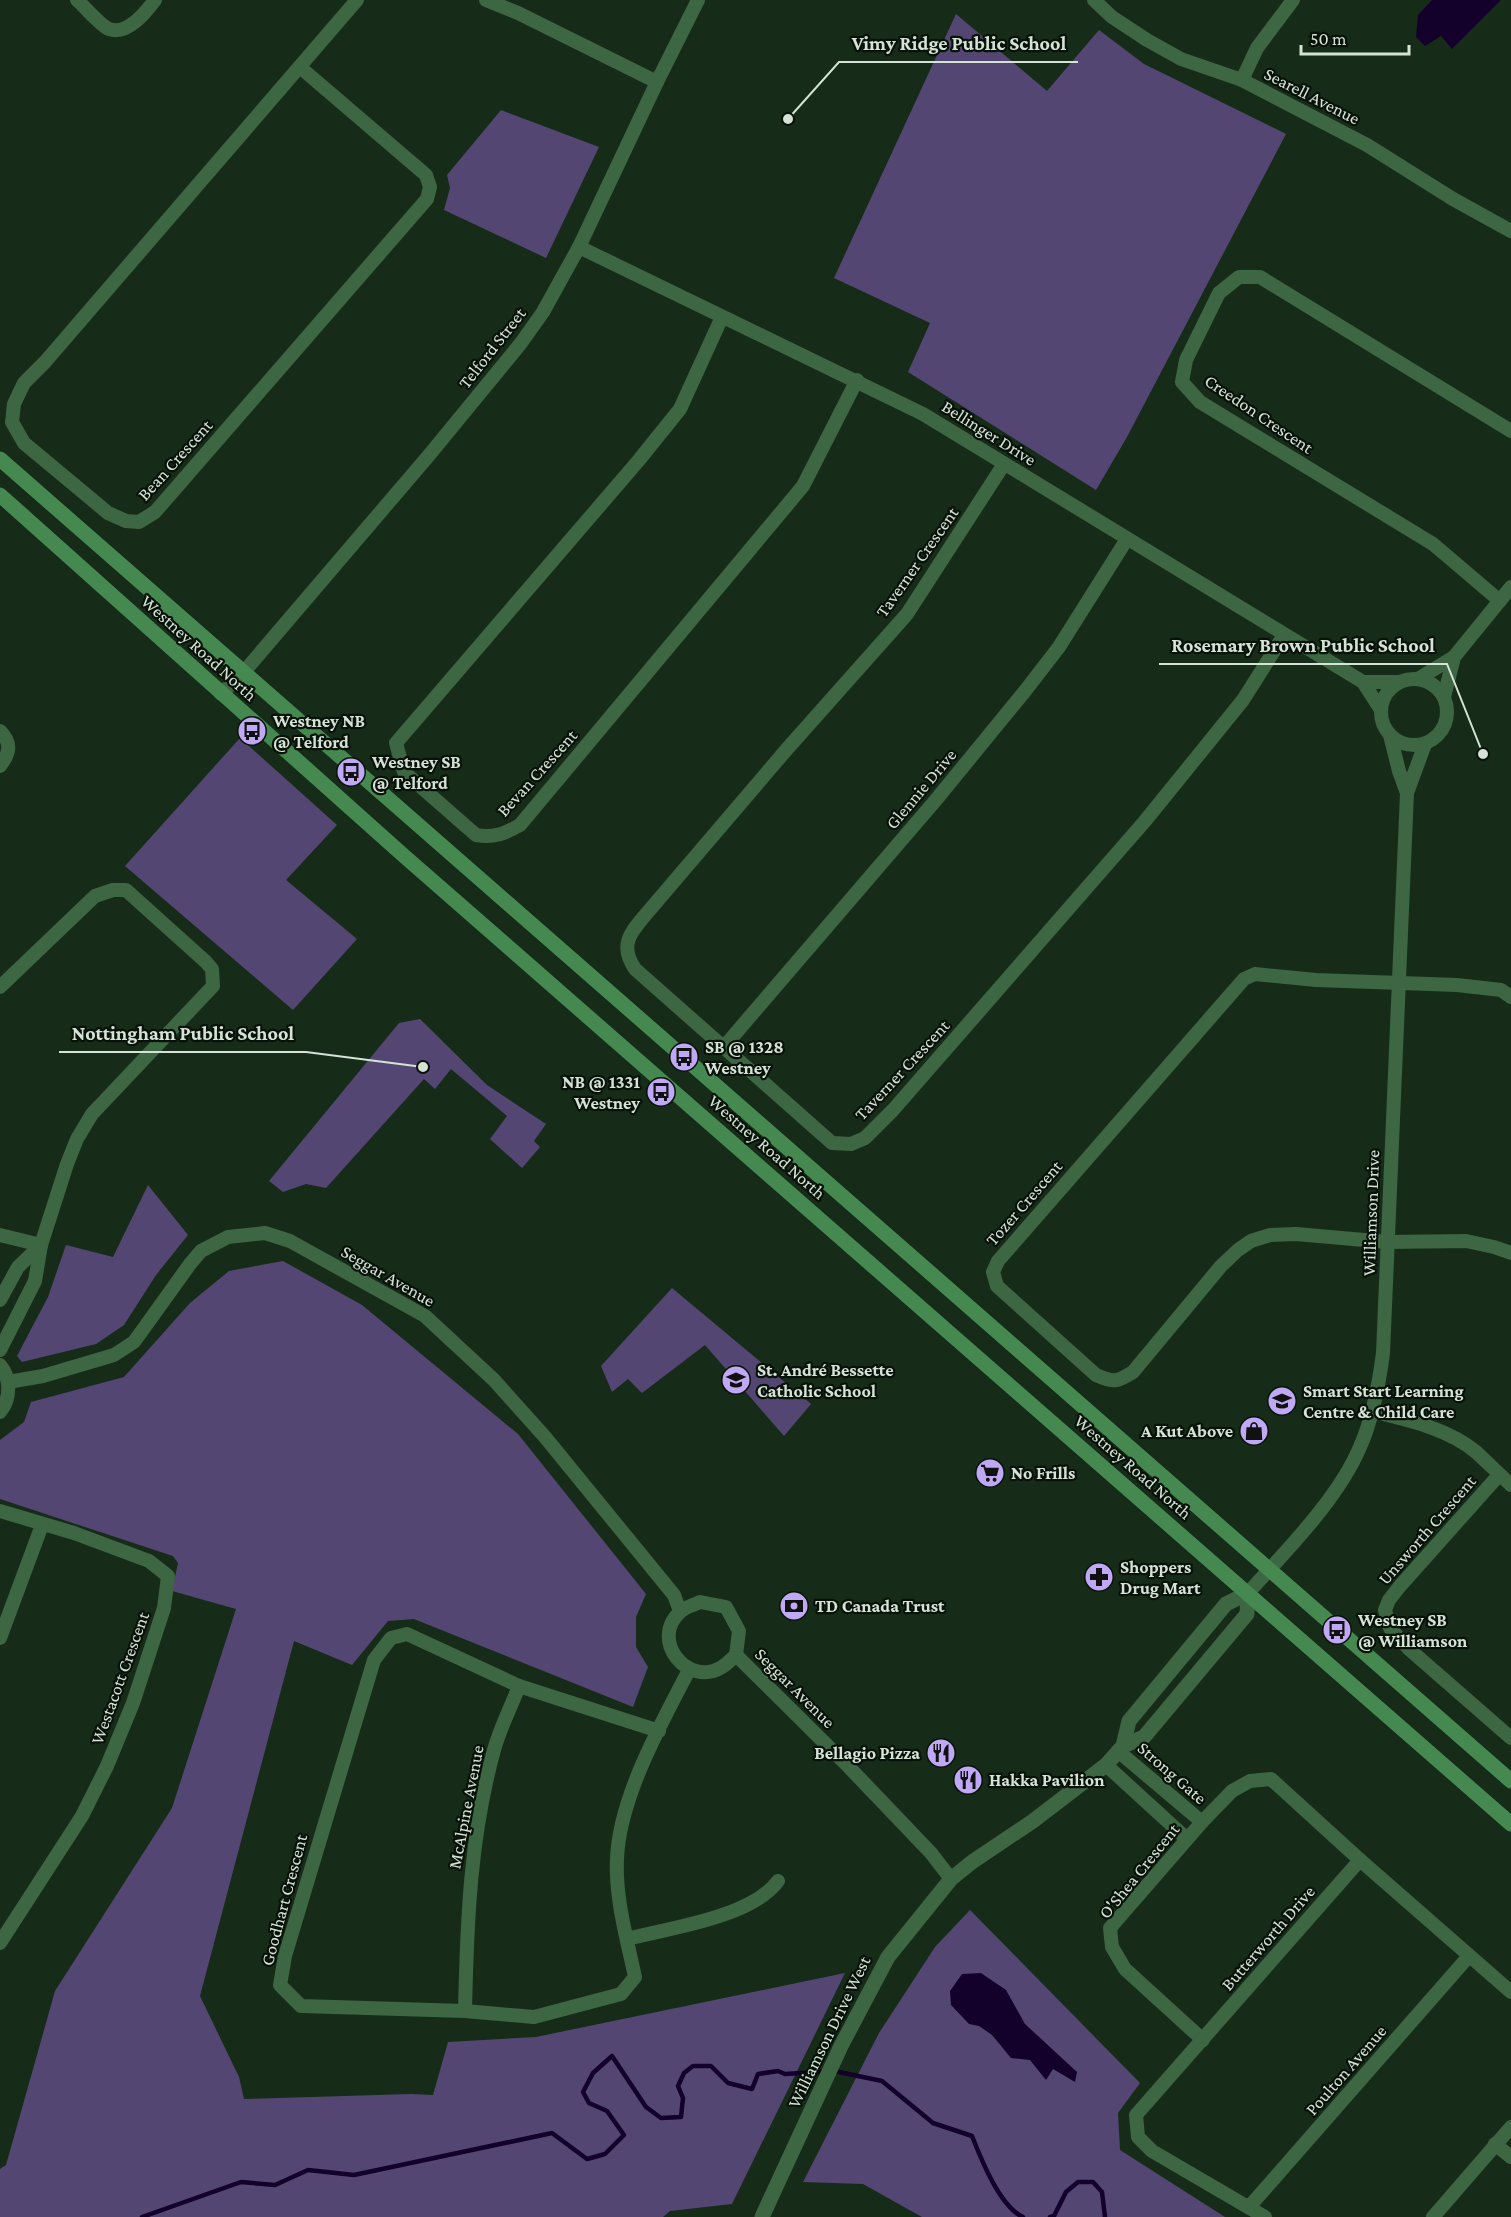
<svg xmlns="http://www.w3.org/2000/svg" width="1511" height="2217" viewBox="0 0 1511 2217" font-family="'Crimson Pro',serif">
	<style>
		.green { fill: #544673 }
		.water { fill: #13012b }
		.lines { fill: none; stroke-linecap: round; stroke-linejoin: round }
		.stream { stroke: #13012b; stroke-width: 4.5 }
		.minor { stroke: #3d6642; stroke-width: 14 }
		.tertiary { stroke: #3d6642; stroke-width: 15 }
		.secondary { stroke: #458950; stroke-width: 15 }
		.labels { text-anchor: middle; stroke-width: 4.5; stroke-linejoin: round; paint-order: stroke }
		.street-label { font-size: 18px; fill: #d5e3d6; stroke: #081209 }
		.poi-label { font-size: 18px; font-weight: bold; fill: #d5e3d6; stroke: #081209; text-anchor: start }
		.leader { fill: none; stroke: #d5e3d6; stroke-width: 2 }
		.callout-dot { fill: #d5e3d6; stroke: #081209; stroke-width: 2 }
		.callout-label { font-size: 20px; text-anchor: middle; font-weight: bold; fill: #d5e3d6; stroke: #081209; stroke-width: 4.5; stroke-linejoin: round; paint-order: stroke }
	</style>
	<rect width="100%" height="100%" fill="#162c19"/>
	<g class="green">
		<path d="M956,14l91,77 52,-61 45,34 142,70 -159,303 -31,53 -188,-118 22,-49 -96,-45z"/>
		<path d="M501,110l98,37 -53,111 -102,-48 6,-22 -3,-13z"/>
		<path d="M240,738l97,87 -51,55 71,59 -64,71 -168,-144z"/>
		<path d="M420,1019l67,66 59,39 -12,17 6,6 -18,21 -32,-29 17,-23 -56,-47 -16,20 -11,-10 -98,109 -20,-4 -23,8 -14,-11 130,-158z"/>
		<path d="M148,1185l40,50 -32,40 -32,50 -28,19 -74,18 -5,-6 31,-59 18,-52 47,12z"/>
		<path d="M283,1261l79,44 156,129 128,160 -10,23v30l12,20 -15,40 -219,-88 -26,2 -36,44 -58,-24 -94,355 39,81 5,22 167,-5 22,1 15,-53 88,-5 309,-64 -113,231 -62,7 -7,6h-663v-48l6,-4 49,-174 117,-183 64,-199 -64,-18 6,-28 -5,-7 -173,-57v-59l24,-18 7,-20 93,-25 66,-74 39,-32z"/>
		<path d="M672,1288l139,116 -27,32 -79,-91 -63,48 -14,-14 -16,13 -11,-26z"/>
		<path d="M970,1910l170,173 -22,30 2,37 105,67h-303l-59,-33 -60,-2 76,-149 56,-86z"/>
	</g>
	<g class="water">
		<path d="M1432,0h69l-49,49 -11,-13 -16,10 -9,-9 2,-22z"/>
		<path d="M981,1973l25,17 19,34 52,48 -2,10 -22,-13 -7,11 -16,-20 -19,-2 -19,-23 -13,-9 -10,-2 -18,-19 -1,-14 12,-17z"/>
	</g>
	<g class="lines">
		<g class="stream">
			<path d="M142,2217l99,-35 34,3 33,-15 46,5 198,-42 35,26 18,-5 19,-19 -17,-24 -18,-8 -6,-11 10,-19 19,-17 34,51 15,11 20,-1 2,-19 -5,-12 6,-13 9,-7h18l17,17 24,6 6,-15 20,-3 7,3 49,-3 48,10 51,42 39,13c9,23 28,71 51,81"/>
			<path d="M1050,2217l4,-1 12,-24 12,-10h15l9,10 3,25"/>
		</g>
		<g class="minor">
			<path d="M77,0c8,7 23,25 32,29 18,7 37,-17 46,-29"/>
			<path d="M486,0l32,13 139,69"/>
			<path d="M1094,0l18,17 35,23 34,19 61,21 125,65 86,54 58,32"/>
			<path d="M301,68l125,107 4,12 -3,12 -272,313 -16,10 -13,-1 -18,-8 -84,-70 -12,-21 2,-18 10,-21 21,-21 312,-362"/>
			<path d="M1242,80l15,-32 36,-48"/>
			<path d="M579,247l344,167 440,268 18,28"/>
			<path d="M722,317l-42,92 -41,51 -243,283 8,29 72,63c18,3 28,-1 44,-10l283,-339 54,-106"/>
			<path d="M1004,464l-97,150 -120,135 -140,164c-17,20 -28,32 -12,56l197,174 19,1 14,-6 28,-28 252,-289 98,-121 41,-65"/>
			<path d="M1500,601l-67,-57 -233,-142 -18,-20 4,-22 33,-67 20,-16h21l251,154"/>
			<path d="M1418,679l36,-22 57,-70"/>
			<circle cx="1414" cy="712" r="33"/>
			<path d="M1363,682h35"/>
			<path d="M221,694l22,-21 187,-219 91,-111 22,-31 36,-65 78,-165 41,-82"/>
			<path d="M1444,697l10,-40"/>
			<path d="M0,731c12,12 10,22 0,35"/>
			<path d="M1390,735l9,36 8,22"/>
			<path d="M0,987l95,-91 18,-6h13l80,72 6,7 1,17 -121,128 -15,25 -10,25 -26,81 -6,36 -35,69"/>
			<path d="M1511,997l-10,-7 -44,-5 -141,-5 -61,-6 -11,5 -246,282 -5,11 4,14 99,89c18,8 21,7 37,-3l88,-106 17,-16 13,-9 19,-6 26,-1 91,8 79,-1 28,6 17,6"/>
			<path d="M723,1048l212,-247 90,-110 34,-44 68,-108"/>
			<path d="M0,1235l41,10"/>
			<path d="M0,1300l18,-33 23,-22"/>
			<path d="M0,1365c11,13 11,34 0,47"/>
			<path d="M8,1382l35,-6 71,-21 20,-13 56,-78 11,-13 27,-14 37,-4 25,8 135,75 69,64 51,57 129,158 6,16"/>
			<path d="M1371,1411c36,9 76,17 105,41 12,11 23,22 35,33"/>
			<path d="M1499,1475l-99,111 -11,14 -4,10 5,18 19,21 102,89"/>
			<path d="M0,1511l74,22 75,28 19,15 -4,32 -31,95 -26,63 -25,50 -82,127"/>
			<path d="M1248,1593c38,-42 90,-94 112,-146 13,-29 19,-63 23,-94l24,-560 18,-49"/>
			<path d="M700,1602l26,5 13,24 -3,24c-4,4 -9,9 -14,12 -34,21 -73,-27 -42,-55 5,-5 14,-7 20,-10z"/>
			<path d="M0,1638l42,-113"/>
			<path d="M736,1655l110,109 85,89 20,26"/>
			<path d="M659,1731l-140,-45 -112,-52 -16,4 -17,22 -89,296 -5,29 21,21 164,5 69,6 87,-23 14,-17c-8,-38 -20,-79 -18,-118 2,-61 44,-135 72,-189"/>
			<path d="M1118,1751l84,71"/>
			<path d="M1106,1765l81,74"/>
			<path d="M627,1939c43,-11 125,-22 151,-58"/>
			<path d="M465,2011c2,-90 5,-174 29,-261 6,-22 17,-43 25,-64"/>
			<path d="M1203,2040l-78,-71 -13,-22 -2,-19 92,-106 30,-31 18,-10 21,-2 89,81 151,132"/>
			<path d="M1495,2144l16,13"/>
			<path d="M1249,2207l220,-251"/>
			<path d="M1265,2217l-113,-66 -14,-14 -2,-22 224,-255"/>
			<path d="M1433,2217l78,-90"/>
		</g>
		<g class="tertiary">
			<path d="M1123,1746l21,-9 103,-123 1,-21"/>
			<path d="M762,2217l79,-171 47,-89 63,-78 21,-17 61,-41 73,-56 17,-19 6,-25 97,-117 22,-11"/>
		</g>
		<g class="secondary">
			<path d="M0,459l1511,1322"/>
			<path d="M0,495l403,360 1108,969"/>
		</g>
	</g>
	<defs>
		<g id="bus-disc" transform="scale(1.5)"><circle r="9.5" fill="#bfa9f4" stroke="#081209"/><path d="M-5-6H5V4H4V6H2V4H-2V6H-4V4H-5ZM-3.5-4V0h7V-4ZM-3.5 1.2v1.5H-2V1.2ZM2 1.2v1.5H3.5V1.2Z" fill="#111"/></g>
		<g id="school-disc" transform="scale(1.5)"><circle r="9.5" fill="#bfa9f4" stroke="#081209"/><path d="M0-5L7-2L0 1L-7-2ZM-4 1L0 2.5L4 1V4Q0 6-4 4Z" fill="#111"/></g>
		<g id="shop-disc" transform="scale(1.5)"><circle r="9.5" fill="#bfa9f4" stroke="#081209"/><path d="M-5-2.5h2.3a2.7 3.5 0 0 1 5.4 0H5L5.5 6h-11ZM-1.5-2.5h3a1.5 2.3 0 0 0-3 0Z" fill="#111"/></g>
		<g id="supermarket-disc" transform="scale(1.5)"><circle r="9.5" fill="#bfa9f4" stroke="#081209"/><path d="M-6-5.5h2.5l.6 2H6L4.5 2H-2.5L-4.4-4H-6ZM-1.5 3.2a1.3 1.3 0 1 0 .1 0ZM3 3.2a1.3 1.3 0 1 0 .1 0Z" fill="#111"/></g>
		<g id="pharmacy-disc" transform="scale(1.5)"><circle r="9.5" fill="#bfa9f4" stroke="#081209"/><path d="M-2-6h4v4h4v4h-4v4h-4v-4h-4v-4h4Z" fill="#111"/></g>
		<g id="bank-disc" transform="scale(1.5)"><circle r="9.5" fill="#bfa9f4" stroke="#081209"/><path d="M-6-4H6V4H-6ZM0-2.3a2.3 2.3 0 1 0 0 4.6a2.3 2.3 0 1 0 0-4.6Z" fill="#111"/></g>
		<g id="restaurant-disc" transform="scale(1.5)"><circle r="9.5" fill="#bfa9f4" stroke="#081209"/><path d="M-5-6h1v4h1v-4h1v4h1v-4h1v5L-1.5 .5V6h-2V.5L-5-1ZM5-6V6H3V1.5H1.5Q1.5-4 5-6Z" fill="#111"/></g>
	</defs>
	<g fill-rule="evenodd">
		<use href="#bus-disc" x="252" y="731"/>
		<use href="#bus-disc" x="351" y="772"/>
		<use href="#bus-disc" x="684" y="1057"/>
		<use href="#bus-disc" x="661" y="1092"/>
		<use href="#school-disc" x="736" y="1380"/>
		<use href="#school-disc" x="1282" y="1401"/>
		<use href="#shop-disc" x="1254" y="1431"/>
		<use href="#supermarket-disc" x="990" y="1473"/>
		<use href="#pharmacy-disc" x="1099" y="1577"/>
		<use href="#bank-disc" x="794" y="1606"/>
		<use href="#bus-disc" x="1337" y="1630"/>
		<use href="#restaurant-disc" x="941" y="1753"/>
		<use href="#restaurant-disc" x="968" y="1780"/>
	</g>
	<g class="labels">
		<g class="street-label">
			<text transform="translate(1312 96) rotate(27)" y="6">Searell Avenue</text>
			<text transform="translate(492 348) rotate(-52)" y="6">Telford Street</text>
			<text transform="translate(1259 414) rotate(34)" y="6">Creedon Crescent</text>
			<text transform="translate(989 433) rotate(32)" y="6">Bellinger Drive</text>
			<text transform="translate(175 460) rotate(-48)" y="6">Bean Crescent</text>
			<text transform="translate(917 562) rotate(-55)" y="6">Taverner Crescent</text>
			<text transform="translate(199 648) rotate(42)" y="6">Westney Road North</text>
			<text transform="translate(537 773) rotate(-48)" y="6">Bevan Crescent</text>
			<text transform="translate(921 789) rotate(-50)" y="6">Glennie Drive</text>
			<text transform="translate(902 1070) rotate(-47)" y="6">Taverner Crescent</text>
			<text transform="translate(767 1147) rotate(41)" y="6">Westney Road North</text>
			<text transform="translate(1024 1203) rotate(-49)" y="6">Tozer Crescent</text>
			<text transform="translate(1371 1213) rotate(-88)" y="6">Williamson Drive</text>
			<text transform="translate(388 1276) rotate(30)" y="6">Seggar Avenue</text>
			<text transform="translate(1133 1467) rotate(41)" y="6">Westney Road North</text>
			<text transform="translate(1427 1530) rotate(-49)" y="6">Unsworth Crescent</text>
			<text transform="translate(120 1678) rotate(-70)" y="6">Westacott Crescent</text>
			<text transform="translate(795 1688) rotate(45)" y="6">Seggar Avenue</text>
			<text transform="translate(1172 1773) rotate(41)" y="6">Strong Gate</text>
			<text transform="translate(466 1807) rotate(-79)" y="6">McAlpine Avenue</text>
			<text transform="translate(1139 1871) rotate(-51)" y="6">O'Shea Crescent</text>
			<text transform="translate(284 1900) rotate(-75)" y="6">Goodhart Crescent</text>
			<text transform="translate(1268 1938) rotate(-49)" y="6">Butterworth Drive</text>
			<text transform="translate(829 2032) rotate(-64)" y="6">Williamson Drive West</text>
			<text transform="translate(1346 2070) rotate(-49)" y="6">Poulton Avenue</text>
		</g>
		<g class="poi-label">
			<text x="273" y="727">Westney NB<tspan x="273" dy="21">@ Telford</tspan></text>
			<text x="372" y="768">Westney SB<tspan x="372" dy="21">@ Telford</tspan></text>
			<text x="705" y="1053">SB @ 1328<tspan x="705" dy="21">Westney</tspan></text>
			<text x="640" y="1088" text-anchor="end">NB @ 1331<tspan x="640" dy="21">Westney</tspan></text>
			<text x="757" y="1376">St. André Bessette<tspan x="757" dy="21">Catholic School</tspan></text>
			<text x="1303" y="1397">Smart Start Learning<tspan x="1303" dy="21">Centre &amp; Child Care</tspan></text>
			<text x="1233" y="1437" text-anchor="end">A Kut Above</text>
			<text x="1011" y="1479">No Frills</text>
			<text x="1120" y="1573">Shoppers<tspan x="1120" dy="21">Drug Mart</tspan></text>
			<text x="815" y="1612">TD Canada Trust</text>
			<text x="1358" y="1626">Westney SB<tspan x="1358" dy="21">@ Williamson</tspan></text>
			<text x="920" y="1759" text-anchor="end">Bellagio Pizza</text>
			<text x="989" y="1786">Hakka Pavilion</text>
		</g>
	</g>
	<path class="leader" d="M788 119L839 62H1078M1483 754L1447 664H1159M423 1067L306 1052H59"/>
	<g class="callout-dot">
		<circle cx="788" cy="119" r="6"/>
		<circle cx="1483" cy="754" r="6"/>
		<circle cx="423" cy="1067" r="6"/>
	</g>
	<g class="callout-label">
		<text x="959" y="50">Vimy Ridge Public School</text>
		<text x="1303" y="652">Rosemary Brown Public School</text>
		<text x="183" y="1040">Nottingham Public School</text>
	</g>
	<path d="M1301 45v9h108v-9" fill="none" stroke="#d5e3d6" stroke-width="3"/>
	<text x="1310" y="45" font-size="18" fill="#d5e3d6" stroke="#081209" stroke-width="4.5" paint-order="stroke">50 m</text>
</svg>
